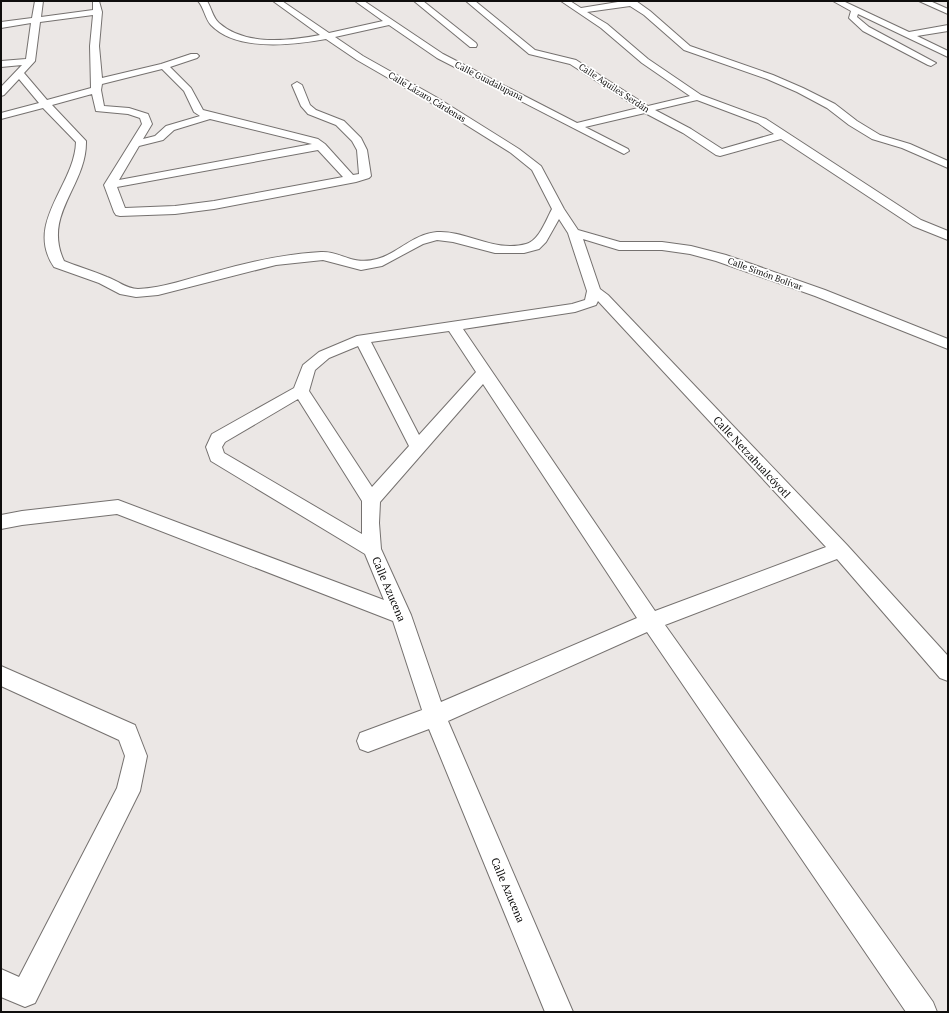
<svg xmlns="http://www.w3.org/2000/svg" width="949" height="1013" viewBox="0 0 949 1013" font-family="'PT Serif',serif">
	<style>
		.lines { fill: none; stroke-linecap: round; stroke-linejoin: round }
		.minor-casing { stroke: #75716f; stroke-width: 2 }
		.minor { fill: #fff; fill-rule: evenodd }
		.labels { text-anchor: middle; stroke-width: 3.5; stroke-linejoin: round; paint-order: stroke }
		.far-street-label { font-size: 9px; fill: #0f0e0d; stroke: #fff }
		.street-label { font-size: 11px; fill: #0f0e0d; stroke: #fff }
	</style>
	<rect width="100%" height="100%" fill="#ebe7e5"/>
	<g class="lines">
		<g class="minor-casing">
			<g id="minor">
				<path d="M35,1h8l-2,16 52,-7v-9h6l3,11 -3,34 3,32 59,-14 30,-10h6l2,2 -2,2 -27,9 21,21 12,22 115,29 7,5 28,31 6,-1 -2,-24 -5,-9 -16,-16 -28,-11 -7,-8 -9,-21 5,-3 5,3 8,20 6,5 28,11 17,17 6,12 4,26 -2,2 -13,4 -142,27 -39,5 -55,2 -4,-1 -2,-3 -10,-27 38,-61 -2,-6 -12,-4 -32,-3 -4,-17 -40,11 34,36c1,45 -44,73 -22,120 15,6 29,10 43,16 10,3 19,12 31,12 26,-1 51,-11 76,-17 35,-10 70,-18 107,-20 20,-1 31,14 56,7 20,-5 36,-25 60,-27 29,-2 58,21 89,12 13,-3 20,-24 26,-35l-20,-39 -21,-17 -83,-52 -71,-41 -31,-21c-33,6 -89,13 -115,-14 -6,-6 -7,-18 -13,-24h9c4,6 6,17 12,22 26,23 69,18 101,12l-47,-34h9l47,32 54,-12 -28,-20h9l79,53 134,69 61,-15 -68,-44 -41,-10 -63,-53h9l60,49 41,10 72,46 42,-10 -48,-33 -41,-35 -40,-27h9l11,7 43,-7h12l14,10 40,35 83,29 30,13 32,16 22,17 23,14 30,9 38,17v7l-46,-20 -30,-9 -23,-14 -22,-17 -30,-16 -30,-13 -83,-29 -40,-35 -14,-9 -43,6 20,12 41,35 53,36 65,24 155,101 27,11v9l-35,-14 -132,-87 -61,17 -4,-1 -33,-22 -38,-20 -60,14 43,22 1,2 -5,3 -187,-96 -48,-33 -54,12 28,19 73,41 83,52 22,17 23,43 14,21 42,12h42l29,4 35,9 99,35 123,49v10l-133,-53 -99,-35 -26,-7 -28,-4h-43l-36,-11 17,50 8,6 239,250 101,111v25l-8,-3 -103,-119 -172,66 268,377 4,10h-31l-259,-380 -199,89 125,291h-28l-116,-283 -61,23 -8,-3 -3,-8 3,-8 62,-23 -29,-89 -276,-107 -95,11 -21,4v-14l21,-4 96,-11 266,100 -19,-46 -154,-93 -5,-14 6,-13 82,-46 9,-23 16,-13 38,-16 215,-32 13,-4 2,-9 -19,-58 -9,-14 -13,23 -7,7 -15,4h-29l-42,-11 -16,-2 -14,4 -41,22 -21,4 -38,-10 -47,5 -118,30 -22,2 -16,-3 -21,-11 -45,-16c-30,-44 21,-82 22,-125l-33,-34 -42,11v-6l38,-10 -20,-24 -15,16 -3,1v-9l21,-22 -21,2v-6l25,-2 5,-36 -30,5v-6l31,-4zM93,15l-3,31 1,42 -44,12 -23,-27 11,-12 5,-39zM162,69l22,22 10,21 6,4 -34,10 -11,10 -12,3 9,-15 -4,-10 -19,-6 -25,-2 -3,-16 1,-6zM697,100l61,23 16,11 -52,15 -31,-20 -36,-19zM210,119l102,25 -193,36 20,-34 24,-6 11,-10zM318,150l25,27 -129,24 -39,5 -50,2 -8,-21zM598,301l228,246 -171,64 -192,-282 112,-17 21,-7zM449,331l27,41 -57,63 -48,-93zM358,346l51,100 -37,41 -63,-96 6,-21 14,-12zM483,384l154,234 -196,84 -30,-87 -30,-66 -2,-26 1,-21zM298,399l64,102v33l-138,-81 -2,-6 3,-5z"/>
				<path d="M414,1h9l53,42 1,2 -1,2h-6z"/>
				<path d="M833,1h10l66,31 39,-7v6l-31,5 31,15v6l-90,-43 -1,3 12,10 67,36 -5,3 -3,-1 -65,-34 -14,-13 2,-7z"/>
				<path d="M919,1h11l18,8v5z"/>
				<path d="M1,666l134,59 12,31 -7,35 -4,8 -101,204 -10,4 -24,-10v-28l18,8 98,-189 8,-32 -6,-16 -118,-54z"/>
			</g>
		</g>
		<use href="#minor" class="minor"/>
	</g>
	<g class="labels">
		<g class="far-street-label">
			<text transform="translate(489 81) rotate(27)" y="3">Calle Guadalupana</text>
			<text transform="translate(614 88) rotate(33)" y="3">Calle Aquiles Serdán</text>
			<text transform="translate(427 97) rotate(31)" y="3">Calle Lázaro Cárdenas</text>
			<text transform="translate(765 274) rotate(20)" y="3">Calle Simón Bolívar</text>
		</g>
		<g class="street-label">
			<text transform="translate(752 457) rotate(47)" y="4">Calle Netzahualcóyotl</text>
			<text transform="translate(389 589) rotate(67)" y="4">Calle Azucena</text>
			<text transform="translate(508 890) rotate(67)" y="4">Calle Azucena</text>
		</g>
	</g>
	<rect width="949" height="1013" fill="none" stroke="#0f0e0d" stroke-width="4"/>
</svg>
